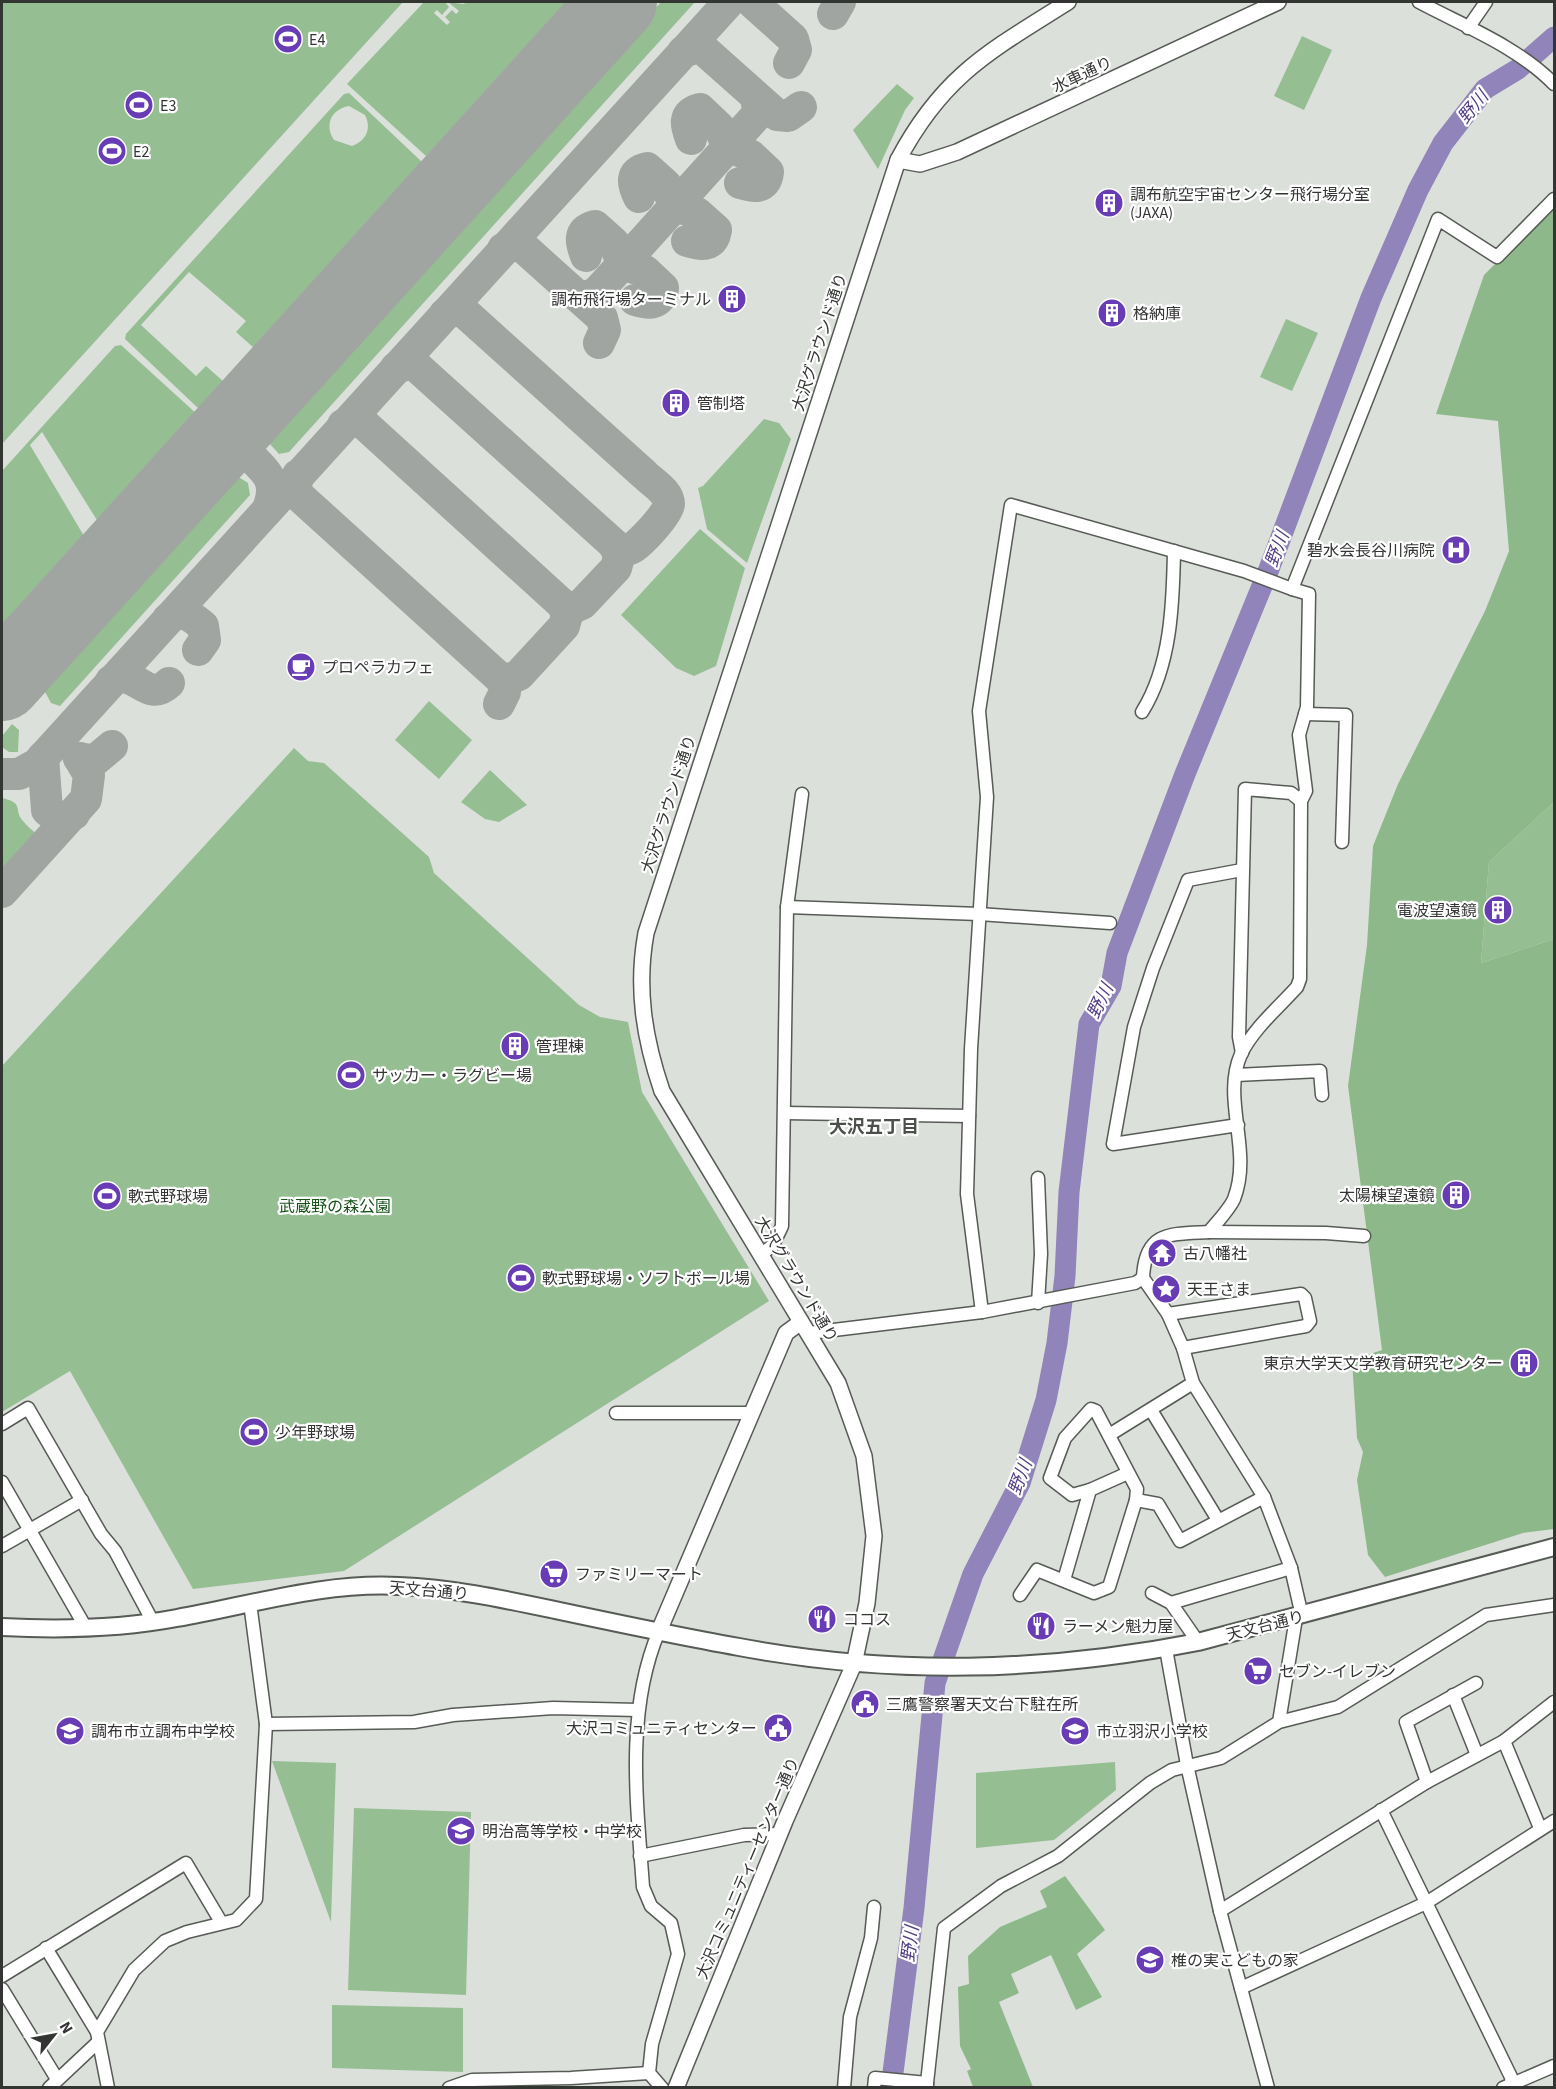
<svg xmlns="http://www.w3.org/2000/svg" width="1556" height="2089" viewBox="0 0 1556 2089" font-family="'Source Sans 3','Noto Sans JP',sans-serif">
	<style>
		.green { fill: #96be93; fill-rule: evenodd }
		.forest { fill: #8db98a }
		.lines { fill: none; stroke-linecap: round; stroke-linejoin: round }
		.river { stroke: #9084ba; stroke-width: 21 }
		.taxiway { stroke: #a1a5a1; stroke-width: 32 }
		.runway { stroke: #a1a5a1; stroke-width: 78 }
		.minor-casing { stroke: #575b56; stroke-width: 15 }
		.tertiary-casing { stroke: #575b56; stroke-width: 18 }
		.secondary-casing { stroke: #575b56; stroke-width: 20 }
		.minor { stroke: #fff; stroke-width: 12 }
		.tertiary { stroke: #fff; stroke-width: 15 }
		.secondary { stroke: #fff; stroke-width: 16 }
		.labels { text-anchor: middle; stroke-width: 4.5; stroke-linejoin: round; paint-order: stroke }
		.poi-label { font-size: 16px; fill: #333533; stroke: #fff; text-anchor: start }
		.street-label { font-size: 16px; fill: #333533; stroke: #fff }
		.park-label { font-size: 16px; fill: #155317; stroke: #fff }
		.water-label { font-size: 18px; font-style: italic; fill: #533f84; stroke: #fff }
		.neighbourhood-label { font-size: 18px; font-weight: bold; fill: #4c504b; stroke: #fff }
	</style>
	<rect width="100%" height="100%" fill="#dbe0db"/>
	<g class="green">
		<path d="M2,2h401l-401,442z"/>
		<path d="M424,2h21l4,5 -7,8 -5,-5 -3,3 13,12 3,-3 -5,-5 7,-7 4,4 3,-3 -11,-9 15,2 6,-2h104l-147,154 -79,-72z"/>
		<path d="M661,2h34l-406,450 -10,2 -11,-12 2,-10z"/>
		<path d="M1302,36l30,14 -28,60 -30,-14z"/>
		<path d="M897,84l17,14 -9,12 -27,59 -25,-39z"/>
		<path d="M349,93l73,69 -168,186 -18,-16 10,-11 -57,-49 -48,53 55,51 10,-10 18,16 -25,27 -74,-70 1,-5 218,-240zM349,106l16,9c7,14 1,26 -13,31l-18,-6c-10,-15 -3,-31 15,-34z"/>
		<path d="M1286,319l32,14 -26,58 -32,-14z"/>
		<path d="M121,345l78,71 -99,109 -58,-93 -12,13 57,96 -85,93v-163l113,-125z"/>
		<path d="M764,419l15,4 12,16 -44,124 -40,-34 -9,-41 5,-2z"/>
		<path d="M237,476l11,7 2,12 -190,211 -9,-3 -8,-15 189,-211z"/>
		<path d="M700,529l45,39 -29,98 -22,10 -18,-8 -55,-53z"/>
		<path d="M429,701l43,39 -33,39 -44,-39z"/>
		<path d="M12,724l7,6 -1,22h-9l-7,-5v-11z"/>
		<path d="M294,748l14,13 16,2 105,94 5,16 145,132 21,12 28,5 14,70 127,209 -425,270 -151,18 -123,-218 -68,41v-346z"/>
		<path d="M490,770l37,35 -28,17 -14,-3 -24,-17z"/>
		<path d="M2,798c23,5 11,12 21,23 4,5 10,10 15,14l-36,40z"/>
		<path d="M1554,802v137l-73,24 8,-101z"/>
		<path d="M272,1761l64,2 -5,159z"/>
		<path d="M1115,1762l1,28 -62,50 -78,8v-75z"/>
		<path d="M354,1808l117,4 -5,183 -118,-5z"/>
		<path d="M332,2005l131,3v64l-131,-4z"/>
	</g>
	<g class="forest">
		<path d="M1554,205v597l-65,60 -8,101 73,-24v590l-31,4 -138,44 -17,-22 -11,-75 6,-28 -6,-14 -5,-78 30,-10 -34,-264 19,-141 6,-99 25,-62 87,-173 24,-60 -11,-130 -62,-7 48,-139z"/>
		<path d="M1065,1876l40,54 -28,24 25,43 -26,13 -25,-55 -40,19 8,19 -20,9 34,85h-60l-6,-16 4,-2 -11,-23 -2,-59 11,-3 -1,-28 32,-29 47,-20 -7,-16z"/>
	</g>
	<g class="lines">
		<path class="river" d="M891,2088l23,-180 21,-225 38,-109 47,-91 26,-83 11,-57 8,-67 4,-84 20,-168 22,-38 6,-33 68,-179 84,-205 102,-271 47,-108 25,-47 42,-54 33,-20 36,-32"/>
		<g class="taxiway">
			<path d="M752,2l41,37 3,11 -7,13"/>
			<path d="M833,14l7,-12"/>
			<path d="M683,52l12,-4 9,2 73,65 11,1 13,-9"/>
			<path d="M691,139c-5,-13 -9,-25 9,-30l19,18 4,9 11,5 5,10 11,4 18,17c-2,18 -15,15 -28,11"/>
			<path d="M639,197c-6,-12 -10,-25 8,-29l19,17 4,10 11,4 6,11 10,3 19,17c-3,18 -16,15 -29,11"/>
			<path d="M503,249l12,-4 9,3 78,70 3,12 -6,13"/>
			<path d="M586,256c-5,-13 -9,-25 9,-30l19,17 4,10 11,5 5,10 11,3 18,17c-2,18 -15,16 -28,12"/>
			<path d="M576,295l13,2 10,-7 157,-174 2,-7 -2,-11"/>
			<path d="M396,368l12,-4 8,2 202,182c5,2 9,3 14,0 8,-4 37,-35 37,-44 0,-12 -16,-21 -24,-29l-180,-162 -9,-3 -11,4"/>
			<path d="M246,412c-20,58 42,45 22,97"/>
			<path d="M343,425l12,-4 9,3 199,181 4,10 -3,11 -45,49 -9,4 -10,-1"/>
			<path d="M202,460l21,-10 25,4"/>
			<path d="M298,475l-2,11 2,9 205,186 2,11 -6,12"/>
			<path d="M563,605l10,3 9,-4 34,-36 3,-11 -4,-11"/>
			<path d="M168,619c14,-11 23,-3 35,7l2,14 -7,10"/>
			<path d="M111,681c24,-16 35,24 58,2"/>
			<path d="M43,757l4,53 11,9 16,-5"/>
			<path d="M79,758l15,3 18,-15"/>
			<path d="M2,774h17l18,-10 692,-762"/>
			<path d="M2,892l84,-93 3,-24 -10,-17"/>
		</g>
		<path class="runway" d="M2,682l616,-680"/>
		<g class="minor-casing">
			<g id="minor">
				<path d="M1419,2c45,24 99,45 135,82"/>
				<path d="M1468,28l18,-26"/>
				<path d="M1142,712c29,-46 31,-108 32,-161"/>
				<path d="M1305,714l41,1 -4,127"/>
				<path d="M787,907l192,7 131,9"/>
				<path d="M1242,1053l-3,-16 6,-248 46,4 10,8"/>
				<path d="M1236,1075l84,-4 2,24"/>
				<path d="M785,1113l184,3"/>
				<path d="M1238,1125l-125,19 21,-117 19,-59 35,-88 54,-10"/>
				<path d="M1038,1178l3,76 -3,49"/>
				<path d="M1209,1232l117,1 38,3"/>
				<path d="M761,1255l12,-10 9,-19 5,-319 15,-113"/>
				<path d="M982,1312l-15,-118 4,-145 16,-252 -8,-86 32,-206 233,66 48,18"/>
				<path d="M1168,1314l133,-20 4,4 5,23 -4,5 -123,22"/>
				<path d="M809,1333l173,-21 153,-29 8,-5"/>
				<path d="M1151,1410l67,110"/>
				<path d="M616,1413h136"/>
				<path d="M2,1424l26,-16 73,126 14,17 38,71"/>
				<path d="M1109,1435l84,-52"/>
				<path d="M2,1482l84,146"/>
				<path d="M1136,1500l22,4 22,37 84,-44"/>
				<path d="M2,1546l80,-46"/>
				<path d="M1064,1580l26,-90 38,-17"/>
				<path d="M1152,1593l19,10 27,39"/>
				<path d="M1020,1595l17,-25 57,23 15,-6 27,-87 1,-11 -41,-78 -5,-2 -26,29 -15,40 22,17 18,-5"/>
				<path d="M1171,1603l120,-35"/>
				<path d="M1302,1616l-11,-48 -27,-71 -71,-114 -10,-35 -15,-34 -25,-36c2,-47 27,-44 66,-46 8,-10 20,-22 25,-33 19,-49 -13,-99 7,-145 12,-25 38,-47 56,-67l3,-8 1,-178 5,-10 -7,-56 8,-28 2,-113 -17,-5 146,-370 59,38 57,-58"/>
				<path d="M659,1631c-34,80 -22,172 -16,256l8,19 20,17 7,31 -26,90 -3,29 13,15"/>
				<path d="M1166,1649l21,116 33,146 48,177"/>
				<path d="M1453,1695l24,60"/>
				<path d="M1279,1722l17,-104"/>
				<path d="M266,1724l148,-2 39,-7 100,-7 85,2"/>
				<path d="M1504,1741l36,87"/>
				<path d="M1427,1782l-21,-60 70,-39"/>
				<path d="M1381,1810l130,267 1,11"/>
				<path d="M640,1856l104,-21 36,-1"/>
				<path d="M1220,1911l207,-129 77,-41 50,-39"/>
				<path d="M46,1948l51,84"/>
				<path d="M2,1976l184,-113 35,59"/>
				<path d="M1241,1988l185,-85 128,-82"/>
				<path d="M2,1989l55,90"/>
				<path d="M927,2083l17,-155 57,-42 57,-30 92,-73 22,-13 49,-12 58,-36 59,-15 148,-92 68,-10"/>
				<path d="M49,2088l49,-46"/>
				<path d="M108,2088l-11,-56 37,-62 31,-29 22,-9 49,-12 20,-21 10,-175 -16,-121"/>
				<path d="M449,2088l23,-8 99,-2 78,-5"/>
				<path d="M844,2088l6,-71 21,-79 3,-31"/>
				<path d="M874,2088l1,-10 52,5v5"/>
				<path d="M1503,2088l51,-22"/>
			</g>
		</g>
		<g class="tertiary-casing">
			<g id="tertiary">
				<path d="M898,160l22,4 37,-12 321,-150"/>
				<path d="M659,1631l127,-298 15,-11"/>
				<path d="M676,2088l109,-267 69,-157 13,-61 7,-67 -10,-80 -26,-73 -176,-292c-18,-53 -26,-103 -16,-158l252,-773c45,-85 92,-109 170,-158"/>
			</g>
		</g>
		<g class="secondary-casing">
			<path id="secondary" d="M2,1627c58,3 117,2 175,-9 74,-13 146,-36 222,-32 53,2 104,13 156,24 61,13 122,26 184,37 156,29 304,25 459,-5l356,-95"/>
		</g>
		<use href="#minor" class="minor"/>
		<use href="#tertiary" class="tertiary"/>
		<use href="#secondary" class="secondary"/>
	</g>
	<defs>
		<g id="stadium-disc" transform="scale(1.5)"><circle r="9.5" fill="#673cb4" stroke="#fff"/><path d="M0-5a6.5 5 0 1 0 0 10a6.5 5 0 1 0 0-10ZM-3.5-1.8h7v3.6h-7Z" fill="#fff"/></g>
		<g id="building-disc" transform="scale(1.5)"><circle r="9.5" fill="#673cb4" stroke="#fff"/><path d="M-4-6H4V6H1V3H-1V6H-4ZM-2.5-4.3h1.7v1.8h-1.7ZM.8-4.3h1.7v1.8H.8ZM-2.5-1h1.7V.8h-1.7ZM.8-1h1.7V.8H.8Z" fill="#fff"/></g>
		<g id="hospital-disc" transform="scale(1.5)"><circle r="9.5" fill="#673cb4" stroke="#fff"/><path d="M-5-5h3v3.5h4V-5h3V5h-3V1.5h-4V5h-3Z" fill="#fff"/></g>
		<g id="cafe-disc" transform="scale(1.5)"><circle r="9.5" fill="#673cb4" stroke="#fff"/><path d="M-5.5-4.5H6V0H3Q3 3.5 0 3.5H-2.5Q-5.5 3.5-5.5 0ZM3-3.2v2h1.7v-2ZM-6 4.5H4V6H-6Z" fill="#fff"/></g>
		<g id="temple-disc" transform="scale(1.5)"><circle r="9.5" fill="#673cb4" stroke="#fff"/><path d="M0-6L5-2H3V0L6.5 2.5H4V6H1.5V3h-3V6H-4V2.5H-6.5L-3 0V-2H-5Z" fill="#fff"/></g>
		<g id="sight-disc" transform="scale(1.5)"><circle r="9.5" fill="#673cb4" stroke="#fff"/><path d="M0-6L1.8-2.2L6-1.7L2.9 1.2L3.7 5.4L0 3.3L-3.7 5.4L-2.9 1.2L-6-1.7L-1.8-2.2Z" fill="#fff"/></g>
		<g id="supermarket-disc" transform="scale(1.5)"><circle r="9.5" fill="#673cb4" stroke="#fff"/><path d="M-6-5.5h2.5l.6 2H6L4.5 2H-2.5L-4.4-4H-6ZM-1.5 3.2a1.3 1.3 0 1 0 .1 0ZM3 3.2a1.3 1.3 0 1 0 .1 0Z" fill="#fff"/></g>
		<g id="restaurant-disc" transform="scale(1.5)"><circle r="9.5" fill="#673cb4" stroke="#fff"/><path d="M-5-6h1v4h1v-4h1v4h1v-4h1v5L-1.5 .5V6h-2V.5L-5-1ZM5-6V6H3V1.5H1.5Q1.5-4 5-6Z" fill="#fff"/></g>
		<g id="civic-disc" transform="scale(1.5)"><circle r="9.5" fill="#673cb4" stroke="#fff"/><path d="M-.6-6.5H3V-4.5H.6V-3L4-1V1h2V6H-6V1h2V-1L-.6-3ZM-1.2 2.5V6h2.4V2.5Z" fill="#fff"/></g>
		<g id="school-disc" transform="scale(1.5)"><circle r="9.5" fill="#673cb4" stroke="#fff"/><path d="M0-5L7-2L0 1L-7-2ZM-4 1L0 2.5L4 1V4Q0 6-4 4Z" fill="#fff"/></g>
	</defs>
	<g fill-rule="evenodd">
		<use href="#stadium-disc" x="288" y="39"/>
		<use href="#stadium-disc" x="139" y="105"/>
		<use href="#stadium-disc" x="112" y="151"/>
		<use href="#building-disc" x="1109" y="203"/>
		<use href="#building-disc" x="732" y="299"/>
		<use href="#building-disc" x="1112" y="313"/>
		<use href="#building-disc" x="676" y="403"/>
		<use href="#hospital-disc" x="1456" y="550"/>
		<use href="#cafe-disc" x="301" y="667"/>
		<use href="#building-disc" x="1498" y="910"/>
		<use href="#building-disc" x="515" y="1046"/>
		<use href="#stadium-disc" x="351" y="1075"/>
		<use href="#building-disc" x="1456" y="1195"/>
		<use href="#stadium-disc" x="107" y="1196"/>
		<use href="#temple-disc" x="1162" y="1253"/>
		<use href="#stadium-disc" x="521" y="1278"/>
		<use href="#sight-disc" x="1166" y="1289"/>
		<use href="#building-disc" x="1524" y="1363"/>
		<use href="#stadium-disc" x="254" y="1432"/>
		<use href="#supermarket-disc" x="554" y="1574"/>
		<use href="#restaurant-disc" x="822" y="1619"/>
		<use href="#restaurant-disc" x="1041" y="1626"/>
		<use href="#supermarket-disc" x="1258" y="1671"/>
		<use href="#civic-disc" x="865" y="1704"/>
		<use href="#civic-disc" x="778" y="1728"/>
		<use href="#school-disc" x="70" y="1731"/>
		<use href="#school-disc" x="1075" y="1731"/>
		<use href="#school-disc" x="461" y="1831"/>
		<use href="#school-disc" x="1150" y="1960"/>
	</g>
	<g class="labels">
		<g class="poi-label">
			<text x="309" y="45">E4</text>
			<text x="160" y="111">E3</text>
			<text x="133" y="157">E2</text>
			<text x="1130" y="200">調布航空宇宙センター飛行場分室<tspan x="1130" dy="18">(JAXA)</tspan></text>
			<text x="711" y="305" text-anchor="end">調布飛行場ターミナル</text>
			<text x="1133" y="319">格納庫</text>
			<text x="697" y="409">管制塔</text>
			<text x="1435" y="556" text-anchor="end">碧水会長谷川病院</text>
			<text x="322" y="673">プロペラカフェ</text>
			<text x="1477" y="916" text-anchor="end">電波望遠鏡</text>
			<text x="536" y="1052">管理棟</text>
			<text x="372" y="1081">サッカー・ラグビー場</text>
			<text x="1435" y="1201" text-anchor="end">太陽棟望遠鏡</text>
			<text x="128" y="1202">軟式野球場</text>
			<text x="1183" y="1259">古八幡社</text>
			<text x="542" y="1284">軟式野球場・ソフトボール場</text>
			<text x="1187" y="1295">天王さま</text>
			<text x="1503" y="1369" text-anchor="end">東京大学天文学教育研究センター</text>
			<text x="275" y="1438">少年野球場</text>
			<text x="575" y="1580">ファミリーマート</text>
			<text x="843" y="1625">ココス</text>
			<text x="1062" y="1632">ラーメン魁力屋</text>
			<text x="1279" y="1677">セブン-イレブン</text>
			<text x="886" y="1710">三鷹警察署天文台下駐在所</text>
			<text x="757" y="1734" text-anchor="end">大沢コミュニティセンター</text>
			<text x="91" y="1737">調布市立調布中学校</text>
			<text x="1096" y="1737">市立羽沢小学校</text>
			<text x="482" y="1837">明治高等学校・中学校</text>
			<text x="1171" y="1966">椎の実こどもの家</text>
		</g>
		<g class="street-label">
			<text transform="translate(1082 74) rotate(-25)" y="6">水車通り</text>
			<text transform="translate(819 342) rotate(-72)" y="6">大沢グラウンド通り</text>
			<text transform="translate(668 804) rotate(-72)" y="6">大沢グラウンド通り</text>
			<text transform="translate(797 1279) rotate(59)" y="6">大沢グラウンド通り</text>
			<text transform="translate(429 1590) rotate(5)" y="6">天文台通り</text>
			<text transform="translate(1265 1625) rotate(-14)" y="6">天文台通り</text>
			<text transform="translate(747 1868) rotate(-67)" y="6">大沢コミュニティーセンター通り</text>
		</g>
		<g class="park-label">
			<text x="335" y="1212">武蔵野の森公園</text>
		</g>
		<g class="water-label">
			<text transform="translate(1473 107) rotate(-50)" y="6">野川</text>
			<text transform="translate(1277 549) rotate(-69)" y="6">野川</text>
			<text transform="translate(1100 1001) rotate(-64)" y="6">野川</text>
			<text transform="translate(1020 1477) rotate(-69)" y="6">野川</text>
			<text transform="translate(910 1944) rotate(-83)" y="6">野川</text>
		</g>
		<g class="neighbourhood-label">
			<text x="874" y="1133">大沢五丁目</text>
		</g>
	</g>
	<rect width="1556" height="2089" fill="none" stroke="#333533" stroke-width="6"/>
	<g transform="translate(54 2035) rotate(59)" stroke="#ffffff" stroke-width="4.5" paint-order="stroke">
	<path d="M0-4.5L10 22L0 15L-10 22Z" fill="#333533"/>
	<text y="-9" font-size="16" font-weight="bold" text-anchor="middle" fill="#333533">N</text>
	</g>
</svg>
